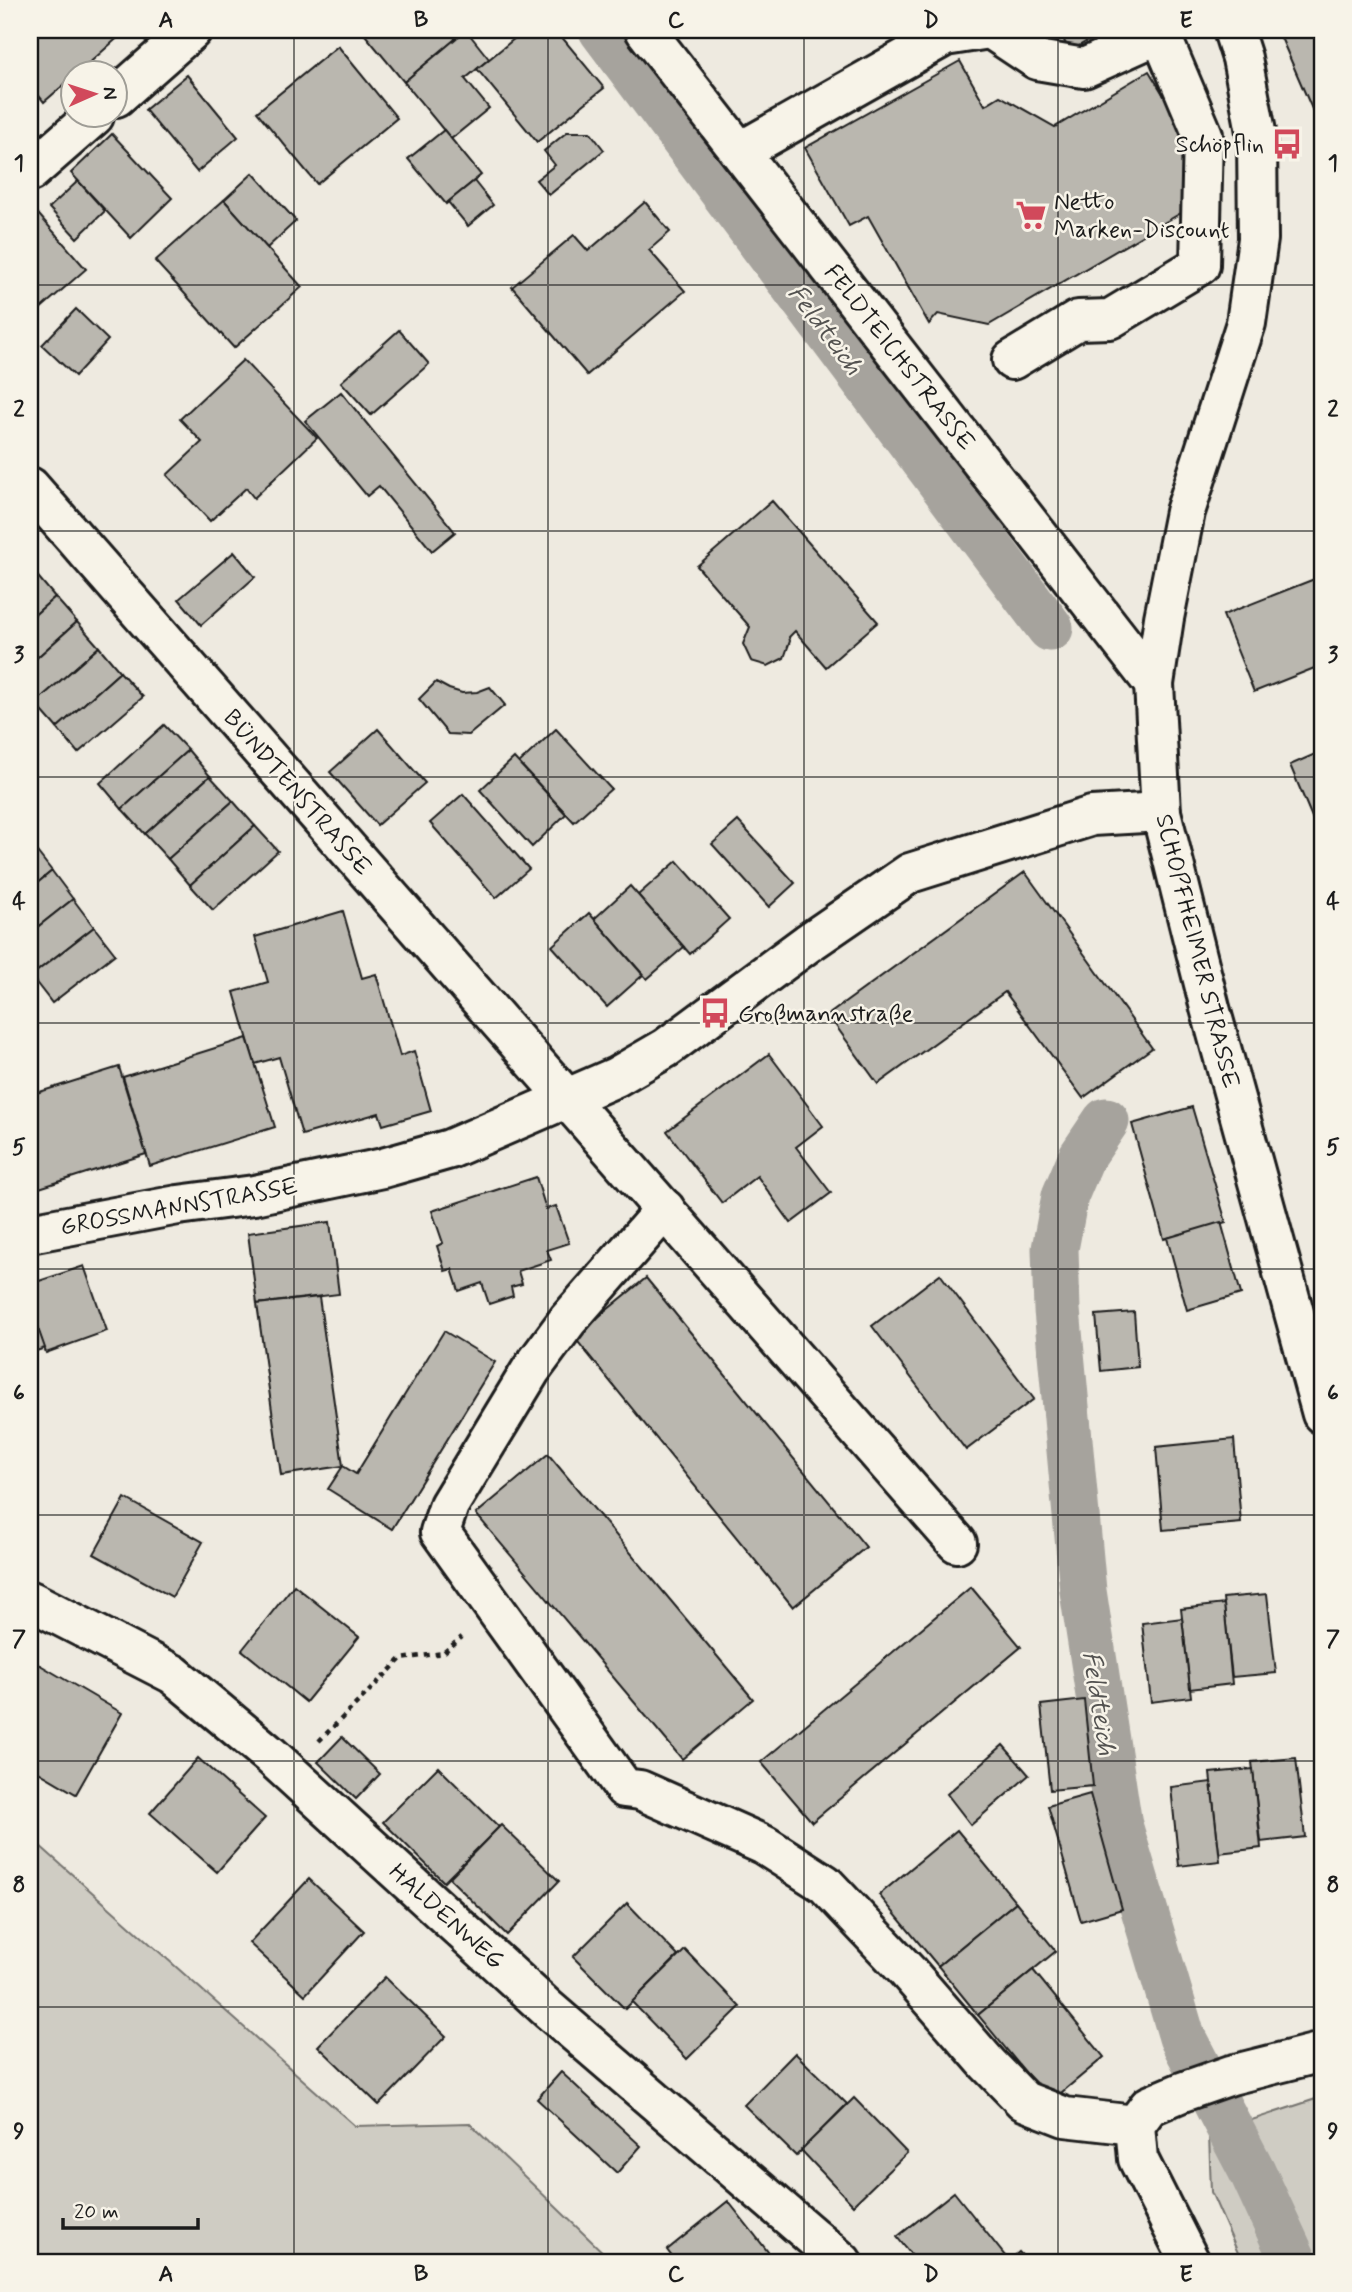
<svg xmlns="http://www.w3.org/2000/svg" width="1352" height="2292" viewBox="0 0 1352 2292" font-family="Mynerve,sans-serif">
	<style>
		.green { fill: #cfccc3; stroke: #767470; stroke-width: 2 }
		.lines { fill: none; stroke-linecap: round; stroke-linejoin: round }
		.canal { stroke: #a6a39d; stroke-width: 47 }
		.building { fill: #bab7af; stroke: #1c1c1c; stroke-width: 2 }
		.minor-casing { stroke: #1c1c1c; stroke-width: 44 }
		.major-casing { stroke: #1c1c1c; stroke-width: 44 }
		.path { stroke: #1c1c1c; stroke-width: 4.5; stroke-dasharray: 5 5; stroke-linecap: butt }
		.minor { stroke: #f7f3e8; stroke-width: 38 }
		.major { stroke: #f7f3e8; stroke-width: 38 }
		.grid { fill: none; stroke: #1c1c1c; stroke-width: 2; stroke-opacity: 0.55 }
		.labels { text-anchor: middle; stroke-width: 5; stroke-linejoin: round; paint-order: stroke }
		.poi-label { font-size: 24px; fill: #1c1c1c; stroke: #f7f3e8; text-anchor: start }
		.street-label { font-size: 24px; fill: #1c1c1c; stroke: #f7f3e8 }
		.water-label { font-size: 26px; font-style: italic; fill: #535250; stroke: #f7f3e8 }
		.neatline { fill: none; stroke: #1c1c1c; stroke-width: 2.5 }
		.grid-label { font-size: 23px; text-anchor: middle; font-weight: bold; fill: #1c1c1c }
	</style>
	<rect width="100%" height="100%" fill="#eeeae0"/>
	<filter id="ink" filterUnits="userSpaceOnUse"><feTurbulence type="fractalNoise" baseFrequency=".0143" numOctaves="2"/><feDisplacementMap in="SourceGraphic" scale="14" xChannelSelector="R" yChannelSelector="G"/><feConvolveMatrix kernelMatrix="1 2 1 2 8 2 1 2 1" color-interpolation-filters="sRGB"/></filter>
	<g filter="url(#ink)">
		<g class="green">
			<path d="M30,1837l325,289 114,-3 144,139h-583z"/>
			<path d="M1322,2097v165h-80l-31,-70 -2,-58z"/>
		</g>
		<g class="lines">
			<g class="canal">
				<path d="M602,30l448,598"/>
				<path d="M1106,1121l-25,37 -16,38 -10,53 2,61 26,281 36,234 63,212 71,136 41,89"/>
			</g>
		</g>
		<g class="building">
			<path d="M30,30h90l3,3 -46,41h-3v2l-30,26 -14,-17z"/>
			<path d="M361,30h87l8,9 -52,43z"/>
			<path d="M466,30l23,29 -24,20 24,29 -38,31 -47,-57z"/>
			<path d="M525,30h31l48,58 -67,54 -60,-73z"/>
			<path d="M1058,30h48l-36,21z"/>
			<path d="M1287,30h35v102l-43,-99z"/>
			<path d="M338,46l59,72 -80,66 -60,-72z"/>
			<path d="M960,61l25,44 15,-9 55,31 94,-56 37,61v78l-197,115 -51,-11 -9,10 -61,-108 -19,10 -44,-78z"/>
			<path d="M187,75l51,62 -41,35 -52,-62z"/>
			<path d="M444,130l37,45 -35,29 -38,-45z"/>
			<path d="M567,132h23l14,18 -55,45 -13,-15 19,-15 -11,-14z"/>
			<path d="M112,134l60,64 -41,40 -60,-65z"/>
			<path d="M253,173l43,48 -29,27 -43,-48z"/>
			<path d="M78,181l27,30 -28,27 -28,-30z"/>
			<path d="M474,181l19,24 -25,21 -20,-24z"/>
			<path d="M224,200l78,87 -68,61 -79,-87z"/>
			<path d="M645,202l25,30 -21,18 36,41 -98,84 -75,-88 62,-52 14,16z"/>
			<path d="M33,208l53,61 -47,41 -9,-11v-88z"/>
			<path d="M76,309l32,31 -33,36 -33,-31z"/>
			<path d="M399,330l30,34 -58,51 -30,-33z"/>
			<path d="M243,360l74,78 -63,60 -8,-10 -36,33 -43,-46 35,-33 -22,-23z"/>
			<path d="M341,392l114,140 -23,19 -53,-65 -12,10 -62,-75z"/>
			<path d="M772,501l106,121 -52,45 -31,-36 -6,6 1,4 -6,17 -16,8 -17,-5 -8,-17 7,-17 -53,-61z"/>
			<path d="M234,552l21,25 -54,48 -22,-26z"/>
			<path d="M34,572l21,25 -25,22v-43z"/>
			<path d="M1322,576v89l-68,27 -31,-77z"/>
			<path d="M55,597l22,25 -47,42v-45z"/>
			<path d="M77,622l22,25 -64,56 -5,-6v-33z"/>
			<path d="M99,647l21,25 -63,56 -22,-25z"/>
			<path d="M120,672l23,25 -65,56 -21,-25z"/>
			<path d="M436,682l13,7 13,4 15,-1 13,-5 15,18 -36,30 -21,-1 -29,-35z"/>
			<path d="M164,725l24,25 -66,59 -22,-26z"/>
			<path d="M378,729l47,54 -48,42 -47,-53z"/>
			<path d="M556,729l55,60 -37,33 -55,-59z"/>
			<path d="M188,750l22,26 -65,58 -23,-25z"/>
			<path d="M1322,751v90l-32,-76z"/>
			<path d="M514,758l52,56 -34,33 -52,-57z"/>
			<path d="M210,776l23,25 -65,58 -23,-25z"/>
			<path d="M463,794l66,75 -33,29 -66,-75z"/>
			<path d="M233,801l22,25 -65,59 -22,-26z"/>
			<path d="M738,821l57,62 -26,24 -57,-63z"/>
			<path d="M255,826l23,25 -65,59 -23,-25z"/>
			<path d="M31,844l21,27 -22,18v-44z"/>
			<path d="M677,861l52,58 -39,35 -52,-59z"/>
			<path d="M52,871l21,28 -43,34v-44z"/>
			<path d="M1025,872l127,176 -69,50 -78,-106 -127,92 -50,-69z"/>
			<path d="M630,886l54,61 -37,32 -53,-60z"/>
			<path d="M73,899l21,28 -63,49 -1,-43z"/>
			<path d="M343,911l19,67 14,-4 24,82 14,-5 17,60 -48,14 -4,-12 -77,22 -23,-78 -24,7 -21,-72 34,-10 -13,-45z"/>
			<path d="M589,913l54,62 -36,32 -55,-61z"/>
			<path d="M94,927l21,27 -63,49 -21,-27z"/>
			<path d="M247,1038l28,89 -125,39 -27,-89z"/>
			<path d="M769,1054l54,72 -27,21 35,46 -40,30 -34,-47 -35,27 -55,-72z"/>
			<path d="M119,1067l27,87 -113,36 -3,-11v-84z"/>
			<path d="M1192,1107l34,115 -62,17 -32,-115z"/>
			<path d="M536,1177l10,32 10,-3 13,37 -22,7 4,10 -33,11 4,13 -11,3 2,9 -24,8 -7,-21 -23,8 -7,-22 -7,2 -8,-25 6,-3 -11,-32z"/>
			<path d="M330,1222l9,72 -82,10 -9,-71z"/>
			<path d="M1221,1222l20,72 -54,16 -20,-72z"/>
			<path d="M84,1266l23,65 -61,22 -16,-47v-22z"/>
			<path d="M940,1274l94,125 -68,51 -94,-124z"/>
			<path d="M646,1278l220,269 -73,60 -219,-270z"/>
			<path d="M319,1297l24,169 -62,9 -24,-171z"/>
			<path d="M30,1306l15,42 -15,5z"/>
			<path d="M1134,1312l4,55 -37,4 -5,-56z"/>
			<path d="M444,1331l51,31 -103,167 -64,-40 15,-23 13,8z"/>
			<path d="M1234,1439l7,84 -78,7 -7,-83z"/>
			<path d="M548,1454l205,245 -71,60 -206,-245z"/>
			<path d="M125,1498l78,44 -31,55 -78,-43z"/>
			<path d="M294,1585l65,52 -53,65 -64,-52z"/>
			<path d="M971,1587l50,60 -209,175 -51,-60z"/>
			<path d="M1267,1594l9,79 -44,4 -9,-79z"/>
			<path d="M1224,1604l8,80 -42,5 -9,-80z"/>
			<path d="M1182,1618l9,79 -40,5 -9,-79z"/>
			<path d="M35,1662l87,51 -46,81 -46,-27v-97z"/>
			<path d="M1084,1700l9,86 -43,4 -9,-85z"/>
			<path d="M342,1737l38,37 -24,25 -38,-37z"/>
			<path d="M1003,1745l26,30 -58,50 -24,-31z"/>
			<path d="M198,1758l67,60 -48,54 -67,-59z"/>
			<path d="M1296,1758l9,79 -44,5 -9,-80z"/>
			<path d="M438,1767l61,60 -55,55 -61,-60z"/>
			<path d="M1253,1769l8,79 -42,5 -9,-80z"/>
			<path d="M1211,1782l9,79 -41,5 -8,-79z"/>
			<path d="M1090,1794l32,115 -41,12 -33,-115z"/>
			<path d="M501,1825l58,56 -52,54 -58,-57z"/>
			<path d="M957,1830l59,72 -78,64 -59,-71z"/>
			<path d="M309,1879l55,52 -59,64 -56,-52z"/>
			<path d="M1016,1902l40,49 -78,64 -40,-49z"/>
			<path d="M627,1903l51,53 -53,53 -52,-52z"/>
			<path d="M685,1950l55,57 -53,52 -55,-57z"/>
			<path d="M1033,1970l71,87 -54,45 -72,-87z"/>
			<path d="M385,1977l61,59 -67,69 -61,-59z"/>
			<path d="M795,2053l52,51 -51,52 -52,-51z"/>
			<path d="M561,2072l80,74 -24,27 -80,-74z"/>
			<path d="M854,2098l53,55 -54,52 -52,-55z"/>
			<path d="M954,2192l55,69 -1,1h-91l-20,-25z"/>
			<path d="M728,2201l48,61h-100l-9,-12z"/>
			<path d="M1019,2252l9,10h-20l1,-1z"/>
		</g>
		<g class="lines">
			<g class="minor-casing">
				<g id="minor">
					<path d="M645,30l509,654"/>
					<path d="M992,30l45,30 47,8 84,-38"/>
					<path d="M116,97l76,-67"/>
					<path d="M741,151l204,-115 38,-6"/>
					<path d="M30,172l64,-56"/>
					<path d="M1012,360l66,-40 32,-1 90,-54 3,-130 -43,-102"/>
					<path d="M30,487l927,1056"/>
					<path d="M665,1209l-97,111 -37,50 -82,135 -9,27 184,256 16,2 124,55 61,39 83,88 80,92 36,37 41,16 70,8"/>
					<path d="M30,1233l148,-28 76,-10 129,-27 67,-19 166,-72 50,-29 142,-105 102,-70 182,-57 69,-4"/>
					<path d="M31,1601l142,73 97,81 279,255 293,252"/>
					<path d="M1190,2262l-52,-103 -3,-34 14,-19 33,-14 49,-17 91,-23"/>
				</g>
			</g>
			<g class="major-casing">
				<path id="major" d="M1233,30l9,28 15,79 1,102 -12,84 -61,189 -21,106 -10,66 7,128 49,196 112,406"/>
			</g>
			<path class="path" d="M319,1741l82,-82 42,-6 19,-16"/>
			<use href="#minor" class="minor"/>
			<use href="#major" class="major"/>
		</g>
	</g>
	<path class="grid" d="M294,30v2232M548,30v2232M804,30v2232M1058,30v2232M30,285h1292M30,531h1292M30,777h1292M30,1023h1292M30,1269h1292M30,1515h1292M30,1761h1292M30,2007h1292"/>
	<defs>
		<g id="bus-bare" transform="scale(2.415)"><path d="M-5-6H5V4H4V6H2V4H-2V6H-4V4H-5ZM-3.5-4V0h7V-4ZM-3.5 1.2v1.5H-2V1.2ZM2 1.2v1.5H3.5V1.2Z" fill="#d1495b" stroke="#f7f3e8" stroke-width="2.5" paint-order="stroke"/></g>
		<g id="supermarket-bare" transform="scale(2.415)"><path d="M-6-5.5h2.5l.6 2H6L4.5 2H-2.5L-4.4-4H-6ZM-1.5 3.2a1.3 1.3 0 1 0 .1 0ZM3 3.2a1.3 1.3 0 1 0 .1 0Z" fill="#d1495b" stroke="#f7f3e8" stroke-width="2.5" paint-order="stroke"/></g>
	</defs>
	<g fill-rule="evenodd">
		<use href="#bus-bare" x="1287" y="144"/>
		<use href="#supermarket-bare" x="1031" y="215"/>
		<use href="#bus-bare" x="715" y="1013"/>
	</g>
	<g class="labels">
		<g class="poi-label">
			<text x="1264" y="152" text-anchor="end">Schöpflin</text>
			<text x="1054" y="209">Netto<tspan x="1054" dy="28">Marken-Discount</tspan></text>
			<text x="738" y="1021">Großmannstraße</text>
		</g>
		<g class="street-label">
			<text transform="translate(900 357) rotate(52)" y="8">FELDTEICHSTRASSE</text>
			<text transform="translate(298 792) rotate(49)" y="8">BÜNDTENSTRASSE</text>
			<text transform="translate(1198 951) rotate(76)" y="8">SCHOPFHEIMER STRASSE</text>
			<text transform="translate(179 1206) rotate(-10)" y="8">GROSSMANNSTRASSE</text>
			<text transform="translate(447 1916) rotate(42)" y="8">HALDENWEG</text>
		</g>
		<g class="water-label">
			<text transform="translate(826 329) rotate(53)" y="9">Feldteich</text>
			<text transform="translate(1100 1703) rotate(81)" y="9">Feldteich</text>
		</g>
	</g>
	<rect width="1352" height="2292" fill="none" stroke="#f7f3e8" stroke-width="77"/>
	<g transform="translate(94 94) rotate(87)"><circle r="33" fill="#f7f3e8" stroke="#9f9d96" stroke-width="2"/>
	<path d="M0-5L12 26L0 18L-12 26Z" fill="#d1495b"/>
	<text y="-10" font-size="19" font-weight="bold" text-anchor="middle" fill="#1c1c1c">N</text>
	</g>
	<path d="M63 2218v10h135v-10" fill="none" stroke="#1c1c1c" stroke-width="3.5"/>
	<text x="74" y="2218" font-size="21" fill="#1c1c1c" stroke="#f7f3e8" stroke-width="5" paint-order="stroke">20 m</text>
	<rect x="38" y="38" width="1276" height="2216" class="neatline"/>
	<g class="grid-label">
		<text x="166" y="27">A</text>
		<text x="421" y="27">B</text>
		<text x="676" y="27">C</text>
		<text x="931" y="27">D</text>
		<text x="1186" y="27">E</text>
		<text x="19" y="170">1</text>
		<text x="1333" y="170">1</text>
		<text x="19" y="416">2</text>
		<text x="1333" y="416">2</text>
		<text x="19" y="662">3</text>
		<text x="1333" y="662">3</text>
		<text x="19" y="908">4</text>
		<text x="1333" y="908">4</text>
		<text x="19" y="1154">5</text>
		<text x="1333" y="1154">5</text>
		<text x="19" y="1400">6</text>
		<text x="1333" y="1400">6</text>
		<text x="19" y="1646">7</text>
		<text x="1333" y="1646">7</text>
		<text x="19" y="1892">8</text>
		<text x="1333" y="1892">8</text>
		<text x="19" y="2138">9</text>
		<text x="1333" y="2138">9</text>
		<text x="166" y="2281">A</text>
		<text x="421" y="2281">B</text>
		<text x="676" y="2281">C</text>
		<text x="931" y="2281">D</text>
		<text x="1186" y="2281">E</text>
	</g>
</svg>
